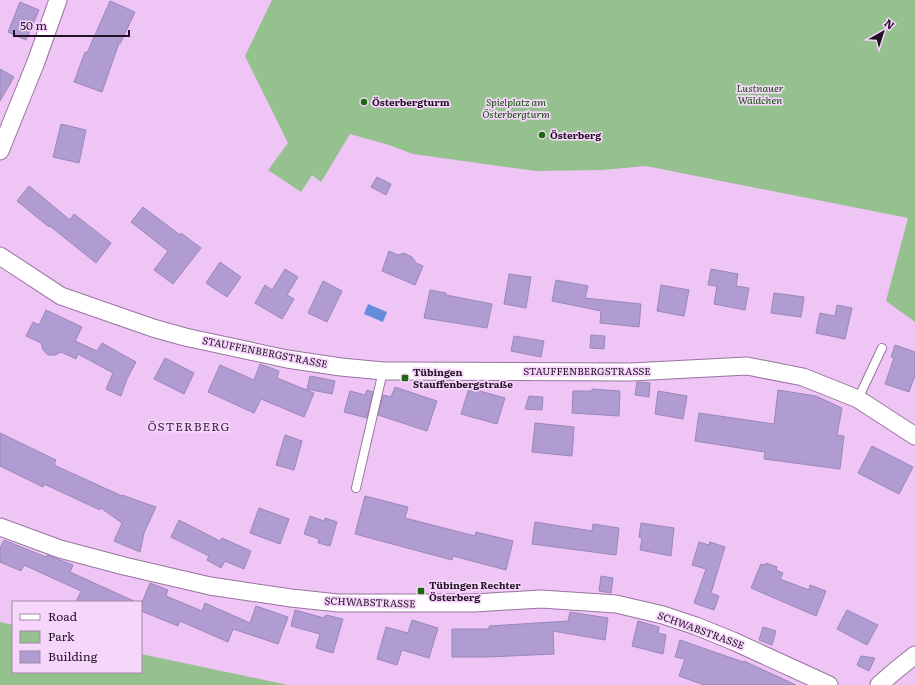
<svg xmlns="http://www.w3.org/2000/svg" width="915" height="685" viewBox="0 0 915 685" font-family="Literata,serif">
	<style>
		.green { fill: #94c18e }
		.water { fill: #638dda }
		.building { fill: #b09cd1; stroke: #9a87ba }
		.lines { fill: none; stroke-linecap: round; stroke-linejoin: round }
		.service-casing { stroke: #9974a0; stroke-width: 10 }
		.minor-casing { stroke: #9974a0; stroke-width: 19 }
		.service { stroke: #fff; stroke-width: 8 }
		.minor { stroke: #fff; stroke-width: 17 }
		.poi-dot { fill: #19690c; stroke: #f7d6fc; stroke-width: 1.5 }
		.labels { text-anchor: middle; stroke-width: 3.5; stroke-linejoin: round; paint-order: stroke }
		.park-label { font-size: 10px; font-style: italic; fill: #084e00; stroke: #f7d6fc }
		.poi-label { font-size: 10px; font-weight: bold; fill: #211223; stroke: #f7d6fc; text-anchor: start }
		.street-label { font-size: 10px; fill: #211223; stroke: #f7d6fc }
		.quarter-label { font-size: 12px; letter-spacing: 1px; fill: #44234a; stroke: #f7d6fc }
	</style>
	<rect width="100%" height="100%" fill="#eec5f5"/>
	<g class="green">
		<path d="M272,0h643v322l-29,-21 22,-83 -262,-52 -44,4 -66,1 -123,-17 -24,-9 -39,-11 -29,48 -9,-7 -11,17 -33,-22 20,-27 -43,-87z"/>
		<path d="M0,622l13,3v47h128v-18l147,31h-288z"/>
	</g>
	<path class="water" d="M368,304l19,8 -4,10 -19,-8z"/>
	<g class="building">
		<path d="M110,1l25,11 -15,32 -1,-1 -17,49 -28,-10 11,-30 2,1z"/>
		<path d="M20,2l19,8 -13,30 -18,-8z"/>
		<path d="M0,69l14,8 -14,24z"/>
		<path d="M61,124l25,6 -7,33 -26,-6z"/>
		<path d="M377,177l14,7 -5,11 -15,-8z"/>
		<path d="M29,186l41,34 4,-6 37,29 -15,20 -46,-37 -1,1 -32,-26z"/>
		<path d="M143,207l37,28 1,-2 20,15 -28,36 -19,-14 14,-19 -37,-29z"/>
		<path d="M389,251l9,4 6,-2 8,4 4,6 7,3 -8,19 -33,-14z"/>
		<path d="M220,262l21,15 -14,20 -21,-14z"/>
		<path d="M285,269l13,8 -11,18 7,4 -12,20 -27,-16 10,-18 7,5z"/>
		<path d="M711,269l27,5 -2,12 13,2 -4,22 -31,-6 3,-18 -9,-1z"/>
		<path d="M509,274l22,3 -5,31 -22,-4z"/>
		<path d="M556,280l32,6 -3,12 56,6 -2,23 -39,-4 1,-12 -49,-10z"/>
		<path d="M323,281l19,10 -15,31 -19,-9z"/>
		<path d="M661,285l28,5 -5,26 -27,-5z"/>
		<path d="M430,290l16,3v2l46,9 -5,24 -63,-10z"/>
		<path d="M774,293l30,4 -3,20 -30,-4z"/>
		<path d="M837,305l15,3 -7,31 -29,-6 4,-20 15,3z"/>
		<path d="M46,310l36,17 -7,14 22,10 5,-8 34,19 -9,17 -6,17 -15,-7 7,-16 -35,-19 -2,5 -15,-7 -6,3h-7l-5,-5 -2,-7 -15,-7 7,-14 6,3z"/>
		<path d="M591,335l14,1 -1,13 -14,-1z"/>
		<path d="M514,336l30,5 -3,16 -30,-6z"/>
		<path d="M895,345l20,7v23l-6,17 -24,-8 9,-26 -3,-1z"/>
		<path d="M165,358l29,15 -10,21 -30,-15z"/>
		<path d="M260,364l19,7 -2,7 37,15 -10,24 -43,-18 -7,14 -46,-21 12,-27 34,15z"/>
		<path d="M310,376l25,5 -3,13 -25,-5z"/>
		<path d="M637,382l13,1 -1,14 -14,-2z"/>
		<path d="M395,387l42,14 -10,30 -49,-16 5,-20 8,2z"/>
		<path d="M469,388l36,10 -8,26 -36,-10z"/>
		<path d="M592,389l28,2 -1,25 -47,-3 1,-22h19z"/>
		<path d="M367,390l6,2 -6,26 -23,-6 6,-21 15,4z"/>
		<path d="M778,390l38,6 26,12 -5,27 7,1 -4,33 -76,-10 1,-7 -70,-11 4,-28 75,11z"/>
		<path d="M658,391l29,5 -4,23 -28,-5z"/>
		<path d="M529,396l14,1 -1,13 -17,-1z"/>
		<path d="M535,423l39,4 -2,29 -40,-4z"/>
		<path d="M0,433l56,27 -2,5 68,31v-1l34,12 -12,26 -4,19 -26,-11 8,-18 -21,-15 -1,2 -56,-26 -1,3 -43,-21z"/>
		<path d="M285,435l17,6 -8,29 -18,-5z"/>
		<path d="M872,446l41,21 -14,27 -41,-21z"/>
		<path d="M365,496l43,11 -3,11 70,18 1,-4 37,9 -7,29 -53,-14 -1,4 -97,-26z"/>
		<path d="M259,508l30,11 -9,25 -30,-11z"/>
		<path d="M310,516l14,5 1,-3 12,4 -7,24 -12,-3 1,-4 -15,-5z"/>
		<path d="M179,520l41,21 2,-3 29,13 -7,18 -19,-8 -4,7 -14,-8 2,-4 -38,-19z"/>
		<path d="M535,522l57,9 1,-7 26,4 -3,27 -84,-11z"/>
		<path d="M641,523l33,5 -3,28 -31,-6 2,-12 -3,-1z"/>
		<path d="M4,540l42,17 1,-2 26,10 -3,7 66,30h-60l5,-11 -57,-26 -3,6 -21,-9v-14z"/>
		<path d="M699,542l10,3 1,-3 15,5 -14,46 8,3 -5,14 -20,-7 12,-34 -14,-4z"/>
		<path d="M766,563l11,4 -1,3 7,3 -3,6 29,11 1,-5 16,6 -10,25 -65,-28 10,-24 4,1z"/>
		<path d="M601,576l12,2 -2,15 -12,-2z"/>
		<path d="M150,583l18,7 -2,6 36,15 3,-8 45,20 6,-17 32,11 -10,27 -45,-15 -5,13 -48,-21 -2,5 -37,-15v-6z"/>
		<path d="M295,610l29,8 2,-3 17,4 -10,34 -17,-5 4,-14 -29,-8z"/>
		<path d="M847,610l31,15 -11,20 -30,-16z"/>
		<path d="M570,612l38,6 -3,22 -52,-9 1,23 -66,3h-36v-28h37v-3l79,-5z"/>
		<path d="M412,620l26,8 -9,30 -27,-8 -5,15 -20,-6 9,-32 22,6z"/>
		<path d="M638,621l21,6 -1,6 8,2 -3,19 -31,-8z"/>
		<path d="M763,627l13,4 -4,14 -13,-5z"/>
		<path d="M680,640l63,22 1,-1 52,24h-92l-25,-9 6,-17 -10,-2z"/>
		<path d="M861,656l14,2 -6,13 -12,-6z"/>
	</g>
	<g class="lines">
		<g class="service-casing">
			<g id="service">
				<path d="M858,399l24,-51"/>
				<path d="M356,488l27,-117"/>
			</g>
		</g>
		<g class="minor-casing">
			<g id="minor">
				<path d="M0,151l36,-89 22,-62"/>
				<path d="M0,256l61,40 92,32 32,9 102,22 54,8 42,4h23l225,1 116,-6 56,11 55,22 57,37"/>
				<path d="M0,527l60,22 64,17 86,20 81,12 47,5h136l67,-4 75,5 47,11 33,11 37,15 96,44"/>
				<path d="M879,685l16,-14 20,-16"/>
			</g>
		</g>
		<use href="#service" class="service"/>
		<use href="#minor" class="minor"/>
	</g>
	<g class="poi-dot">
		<circle cx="364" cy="102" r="4"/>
		<circle cx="542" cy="135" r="4"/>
		<rect x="401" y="374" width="8" height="8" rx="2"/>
		<rect x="417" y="587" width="8" height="8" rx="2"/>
	</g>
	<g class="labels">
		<g class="park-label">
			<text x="760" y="92">Lustnauer<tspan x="760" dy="12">Wäldchen</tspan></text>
			<text x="516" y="106">Spielplatz am<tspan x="516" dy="12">Österbergturm</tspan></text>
		</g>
		<g class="poi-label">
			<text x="372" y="106">Österbergturm</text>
			<text x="550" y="139">Österberg</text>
			<text x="413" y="376">Tübingen<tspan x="413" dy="12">Stauffenbergstraße</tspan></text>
			<text x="429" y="589">Tübingen Rechter<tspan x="429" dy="12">Österberg</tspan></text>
		</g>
		<g class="street-label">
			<text transform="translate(265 352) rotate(11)" y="4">STAUFFENBERGSTRASSE</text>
			<text x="587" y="375">STAUFFENBERGSTRASSE</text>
			<text transform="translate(370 602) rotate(2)" y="4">SCHWABSTRASSE</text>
			<text transform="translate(701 630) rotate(20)" y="4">SCHWABSTRASSE</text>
		</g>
		<g class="quarter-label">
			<text x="189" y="431">ÖSTERBERG</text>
		</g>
	</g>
	<rect x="12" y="601" width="130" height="72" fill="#f7d6fc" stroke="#a188a5"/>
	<rect x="20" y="614" width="20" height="6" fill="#ffffff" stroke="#a188a5"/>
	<text x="48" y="621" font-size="12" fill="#211223">Road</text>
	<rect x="20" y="631" width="20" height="12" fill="#94c18e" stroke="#a188a5"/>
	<text x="48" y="641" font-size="12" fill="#211223">Park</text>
	<rect x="20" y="651" width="20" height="12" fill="#b09cd1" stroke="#a188a5"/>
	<text x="48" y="661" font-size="12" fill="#211223">Building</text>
	<g transform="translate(883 32) rotate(39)" stroke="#f7d6fc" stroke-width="3" paint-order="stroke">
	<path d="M0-3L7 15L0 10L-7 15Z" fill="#211223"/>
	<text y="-6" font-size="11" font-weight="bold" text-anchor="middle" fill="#211223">N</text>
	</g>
	<path d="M14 30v6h115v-6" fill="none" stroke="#211223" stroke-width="2"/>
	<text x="20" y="30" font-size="12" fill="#211223" stroke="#f7d6fc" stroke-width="3" paint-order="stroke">50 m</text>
</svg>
